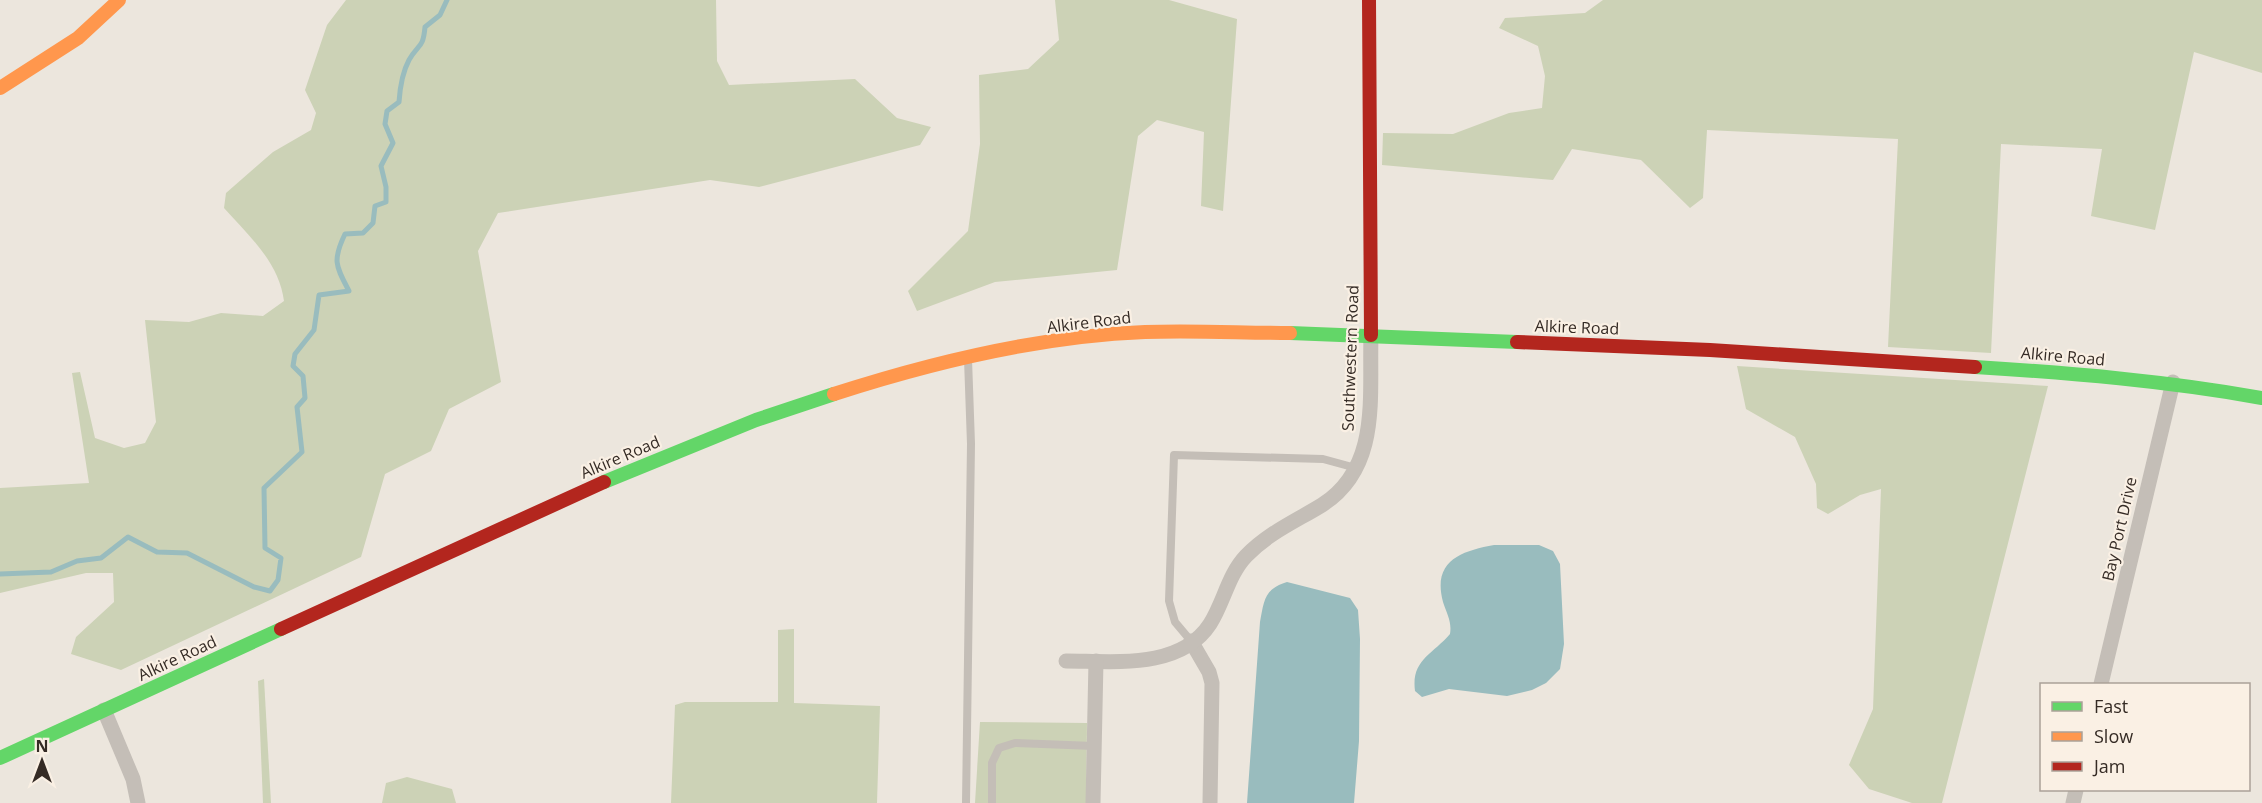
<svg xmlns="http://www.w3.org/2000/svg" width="2262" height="803" viewBox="0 0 2262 803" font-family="'Open Sans',sans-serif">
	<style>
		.green { fill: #ccd2b6 }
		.water { fill: #99bcbe }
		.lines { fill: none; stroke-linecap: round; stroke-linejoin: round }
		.stream { stroke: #99bcbe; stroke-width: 5 }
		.lane { stroke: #c4beb7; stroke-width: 8 }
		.street { stroke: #c4beb7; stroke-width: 15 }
		.fast { stroke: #63d668; stroke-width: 14 }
		.slow { stroke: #ff974d; stroke-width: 14 }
		.jam { stroke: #b3261e; stroke-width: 14 }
		.labels { text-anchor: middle; stroke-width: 4.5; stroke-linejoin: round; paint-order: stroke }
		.street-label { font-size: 16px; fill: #352b25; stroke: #faf0e4 }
	</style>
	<rect width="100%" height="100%" fill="#ece6dd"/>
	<g class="green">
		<path d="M346,0h370l1,61 12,24 126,-6 42,39 34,9 -11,18 -161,42 -49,-7 -212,33 -20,38 23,131 -52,27 -18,42 -46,23 -24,83 -240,113 -50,-16 5,-17 38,-35 -1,-29h-27l-86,20v-105l89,-5 -17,-110 8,-1 15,66 29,10 21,-5 11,-21 -11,-102 44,2 32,-9 42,3 21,-15c-5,-39 -35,-65 -60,-93l2,-15 47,-41 38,-22 5,-17 -11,-23 22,-65z"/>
		<path d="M1055,0h114l68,19 -14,192 -22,-5 3,-74 -47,-12 -19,16 -21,134 -122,12 -78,29 -9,-20 60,-60 12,-87 -1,-69 49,-6 31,-29z"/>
		<path d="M1603,0h659v73l-68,-21 -39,178 -64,-14 11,-67 -101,-5 -10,209 -103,-6 10,-208 -191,-9 -4,68 -13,10 -49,-48 -69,-11 -19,31 -171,-15 1,-32 70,1 56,-21 33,-5 3,-32 -7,-30 -39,-18 6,-10 80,-5z"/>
		<path d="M1737,366l311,20 -106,417h-30l-43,-14 -20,-24 24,-56 8,-220 -21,6 -32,19 -11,-6 -1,-24 -21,-47 -49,-28z"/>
		<path d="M794,629v74l86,3 -3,97h-206l4,-98 10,-3h93v-72z"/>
		<path d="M264,679l7,124h-8l-5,-122z"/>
		<path d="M980,722l107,1 -1,80h-111z"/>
		<path d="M407,777l45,12 4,14h-74l4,-20z"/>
	</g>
	<g class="water">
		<path d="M1494,545h45l14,6 7,13 4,80 -4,25 -14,14 -14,7 -25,6 -58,-7 -27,8 -7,-6c-4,-31 17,-36 35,-57 2,-12 -3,-20 -7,-32 -11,-41 18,-51 51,-57z"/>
		<path d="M1287,582l63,16 8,12 2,29 -1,102 -5,62h-107l13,-181c4,-21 4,-33 27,-40z"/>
	</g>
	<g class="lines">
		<path class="stream" d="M0,574l51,-2 26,-11 24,-3 27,-21 29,15 30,1 67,34 16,4 8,-11 3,-22 -16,-10 -1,-60 38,-36 -5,-45 8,-9 -2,-22 -10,-10 2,-12 19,-24 5,-35 30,-4c-13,-25 -17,-30 -4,-57l18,-1 10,-10 2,-17 11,-4v-15l-5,-21 12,-23 -8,-19 2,-13 12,-9c1,-15 3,-29 10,-42 10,-17 14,-11 16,-33l15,-12 7,-15"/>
		<g class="lane">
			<path d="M1191,641l-16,-19 -6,-21 5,-146 149,4 33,9"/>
			<path d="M966,803l5,-359 -3,-85"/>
			<path d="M992,803v-40l7,-15 16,-5 79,3"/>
		</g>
		<g class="street">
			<path d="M1191,641l18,31 3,11 -2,120"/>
			<path d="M1066,661c47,0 114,9 144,-37 14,-22 18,-49 36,-68 22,-23 50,-35 76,-51 59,-38 47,-108 49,-170"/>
			<path d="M2101,684l72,-302"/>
			<path d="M104,710l29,69 5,24"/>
			<path d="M1093,803l3,-142"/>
			<path d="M2073,803l3,-13"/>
		</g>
		<g class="fast">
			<path d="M1290,333l227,9"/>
			<path d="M1975,367c97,6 192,14 287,31"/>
			<path d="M604,482l152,-62 78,-26"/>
			<path d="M0,758l281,-129"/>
		</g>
		<g class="slow">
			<path d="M0,88l78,-50 41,-38"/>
			<path d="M834,394c99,-32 206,-58 311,-62 48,-2 97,1 145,1"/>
		</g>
		<g class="jam">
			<path d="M1369,0l2,335"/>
			<path d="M1517,342l193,8 265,17"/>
			<path d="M281,629l323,-147"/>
		</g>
	</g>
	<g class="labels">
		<g class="street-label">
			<text transform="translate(1089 322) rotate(-7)" y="6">Alkire Road</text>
			<text transform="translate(1577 327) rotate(2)" y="6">Alkire Road</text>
			<text transform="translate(2063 356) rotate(5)" y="6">Alkire Road</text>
			<text transform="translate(1350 358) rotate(-88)" y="6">Southwestern Road</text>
			<text transform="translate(620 457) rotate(-23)" y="6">Alkire Road</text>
			<text transform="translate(2119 529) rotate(-77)" y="6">Bay Port Drive</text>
			<text transform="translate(177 658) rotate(-25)" y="6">Alkire Road</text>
		</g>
	</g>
	<rect x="2040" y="683" width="210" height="108" fill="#faf0e4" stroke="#aba198" stroke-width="1.5"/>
	<rect x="2052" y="702" width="30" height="9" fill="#63d668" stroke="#aba198" stroke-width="1.5"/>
	<text x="2094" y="713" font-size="18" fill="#352b25">Fast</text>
	<rect x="2052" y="732" width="30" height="9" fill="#ff974d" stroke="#aba198" stroke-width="1.5"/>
	<text x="2094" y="743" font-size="18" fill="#352b25">Slow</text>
	<rect x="2052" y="762" width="30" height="9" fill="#b3261e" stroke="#aba198" stroke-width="1.5"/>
	<text x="2094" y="773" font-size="18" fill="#352b25">Jam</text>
	<g transform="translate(42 761)" stroke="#faf0e4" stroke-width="4.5" paint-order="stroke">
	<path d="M0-4.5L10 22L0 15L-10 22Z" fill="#352b25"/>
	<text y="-9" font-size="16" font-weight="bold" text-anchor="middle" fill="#352b25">N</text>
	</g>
</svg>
